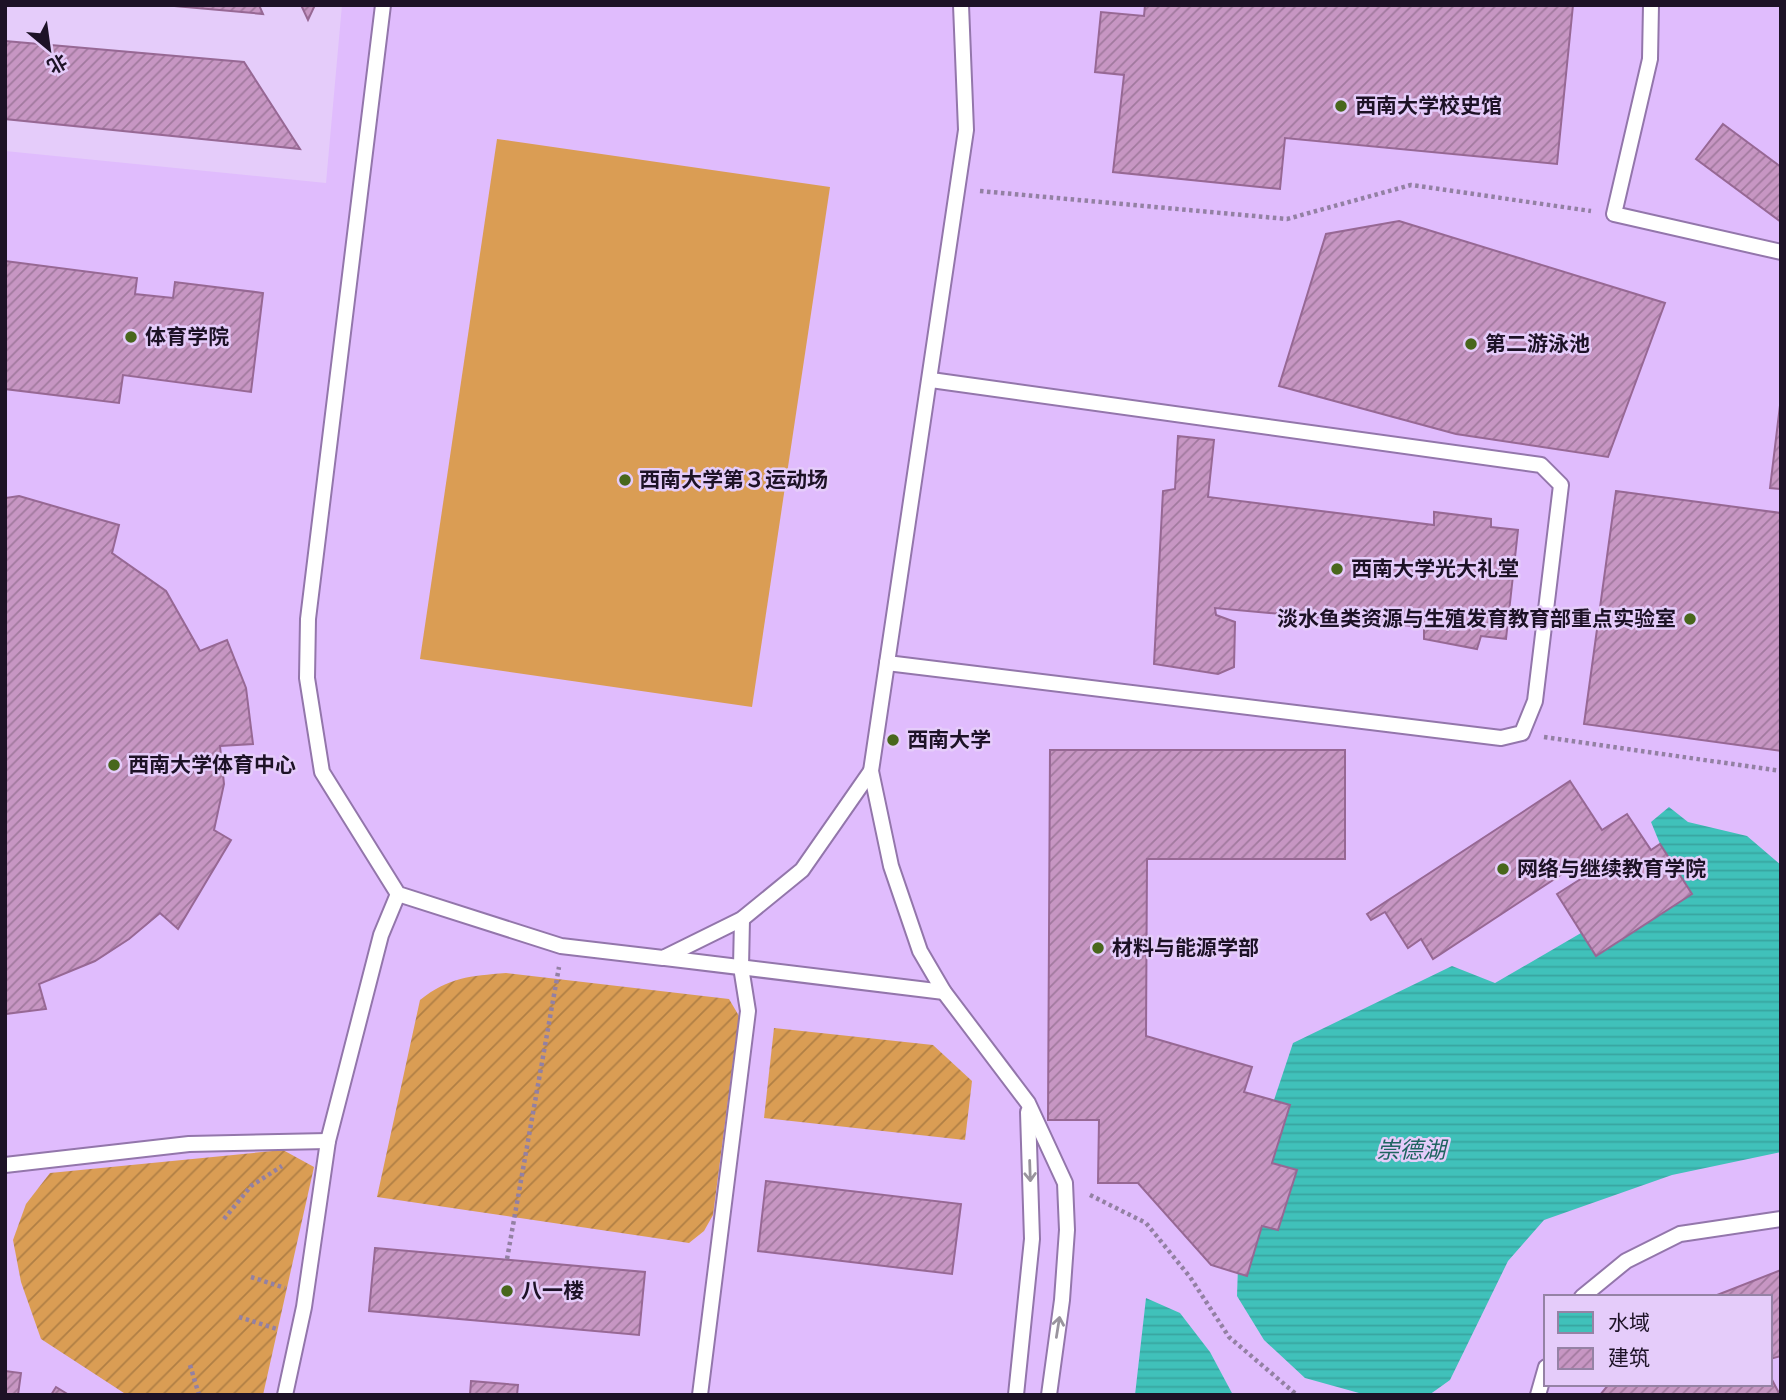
<svg xmlns="http://www.w3.org/2000/svg" width="1786" height="1400" viewBox="0 0 1786 1400" font-family="'Asap Condensed','Noto Sans SC',sans-serif">
	<style>
		.built { fill: #e0bcfd; fill-rule: evenodd }
		.garden { fill: url(#garden-furrows) }
		.pitch { fill: #da9d54 }
		.water { fill: url(#water-rules) }
		.building { fill: url(#building-hatch); stroke: #976894; stroke-width: 2 }
		.lines { fill: none; stroke-linecap: round; stroke-linejoin: round }
		.service-casing { stroke: #9376ab; stroke-width: 18 }
		.path { stroke: #9380a3; stroke-width: 4.5; stroke-dasharray: 3.5 3.5; stroke-linecap: butt }
		.service { stroke: #fff; stroke-width: 14 }
		.oneway { stroke: #99949d }
		.poi-dot { fill: #48671c; stroke: #e5ccfa; stroke-width: 2.5 }
		.labels { text-anchor: middle; stroke-width: 5; stroke-linejoin: round; paint-order: stroke }
		.poi-label { font-size: 21px; font-weight: bold; fill: #1d1226; stroke: #e5ccfa; text-anchor: start }
		.water-label { font-size: 23px; font-style: italic; fill: #1f6460; stroke: #e5ccfa }
	</style>
	<defs>
		<pattern id="garden-furrows" width="10" height="10" patternUnits="userSpaceOnUse" patternTransform="scale(1.75)"><rect width="10" height="10" fill="#da9d54"/><path d="M-1 1l2-2M0 10L10 0M9 11l2-2" fill="none" stroke="#b07f45"/></pattern>
		<pattern id="water-rules" width="6" height="5" patternUnits="userSpaceOnUse" patternTransform="scale(1.75)"><rect width="6" height="5" fill="#40c1ba"/><path d="M0 2.5h6" fill="none" stroke="#38a5a0"/></pattern>
		<pattern id="building-hatch" width="6" height="6" patternUnits="userSpaceOnUse" patternTransform="scale(1.75)"><rect width="6" height="6" fill="#c796c3"/><path d="M-1 1l2-2M0 6l6-6M5 7l2-2" fill="none" stroke="#a1799e"/></pattern>
	</defs>
	<rect width="100%" height="100%" fill="#e5ccfa"/>
	<path class="built" d="M342,5h1439v1390h-1776v-1244l321,32zM1546,1297h224v87h-224z"/>
	<g class="garden">
		<path d="M506,973l223,26 10,17 -26,199 -9,16 -15,12 -312,-46 43,-197c29,-23 50,-24 86,-27z"/>
		<path d="M774,1028l159,17 39,36 -7,59 -201,-22z"/>
		<path d="M283,1150l31,17 -51,228h-136l-86,-56 -20,-57 -8,-42 13,-36 24,-31z"/>
	</g>
	<path class="pitch" d="M497,139l333,48 -78,520 -332,-48z"/>
	<g class="water">
		<path d="M1669,807l19,15 59,14 34,29v287l-109,23 -128,45 -36,41 -58,119 -21,15 -70,-2 -54,-15 -41,-38 -27,-44 2,-59 16,-80 38,-114 159,-77 43,17 86,-50 16,23 95,-62 -32,-50 -9,-22z"/>
		<path d="M1146,1298l34,15 30,39 23,43h-98z"/>
	</g>
	<g class="building">
		<path d="M163,5h96l4,9z"/>
		<path d="M301,5h14l-7,15z"/>
		<path d="M1145,5h428l-16,159 -272,-26 -5,51 -167,-17 11,-97 -29,-3 6,-60 43,4z"/>
		<path d="M5,41l239,21 56,87 -295,-30z"/>
		<path d="M1723,124l58,43v55l-85,-63z"/>
		<path d="M1399,221l266,82 -57,154 -152,-23 -177,-48 47,-152z"/>
		<path d="M5,261l132,17 -2,16 38,4 2,-16 88,11 -12,99 -128,-17 -4,28 -114,-14z"/>
		<path d="M1781,397v92l-11,-1z"/>
		<path d="M1178,436l36,4 -6,57 226,28v-13l57,7v8l27,3 -12,109 -25,-3 -4,13 -53,-10v-12l-209,-19 1,7 19,7 -1,45 -16,7 -64,-10 9,-173 12,-2z"/>
		<path d="M1616,491l165,22v238l-197,-27z"/>
		<path d="M19,496l100,29 -7,28 54,38 34,60 27,-11 19,48 7,56 -33,2 4,38 -10,46 17,10 -53,89 -18,-16 -31,26 -34,22 -56,23 7,25 -41,5v-516z"/>
		<path d="M1050,750h295v109h-198l-1,177 106,31 -8,25 46,13 -18,58 25,7 -19,60 -16,-4 -15,50 -36,-11 -73,-82h-40l1,-63h-51z"/>
		<path d="M1570,781l32,49 25,-16 24,36 9,-6 32,50 -96,62 -39,-62 30,-19 -8,-12 -146,96 -12,-20 -13,9 -23,-36 -14,8 -4,-6z"/>
		<path d="M766,1181l195,23 -9,70 -194,-23z"/>
		<path d="M375,1248l270,24 -6,63 -270,-24z"/>
		<path d="M1781,1270v86l-11,3v-62h-58z"/>
		<path d="M5,1371l16,2 -3,22h-13z"/>
		<path d="M1770,1376l10,19h-180l9,-11h161z"/>
		<path d="M471,1381l47,4 -1,10h-47z"/>
		<path d="M56,1387l13,8h-18z"/>
	</g>
	<g class="lines">
		<g class="service-casing">
			<g id="service">
				<path d="M383,5l-75,614 -1,59 15,94 76,122 163,52 102,12 79,-39 60,-49 69,-99"/>
				<path d="M961,5l5,125 -95,641 20,95 29,85 24,41 84,111 37,80 2,47 -5,70 -13,95"/>
				<path d="M1651,5l-1,54 -36,155 167,38"/>
				<path d="M887,663l614,75 21,-5 13,-32 26,-216 -20,-20 -610,-85"/>
				<path d="M665,958l279,34"/>
				<path d="M5,1165l184,-21 139,-3"/>
				<path d="M1582,1297l44,-36 54,-27 101,-15"/>
				<path d="M285,1395l19,-88 24,-166 53,-206 17,-41"/>
				<path d="M700,1395l48,-384 -7,-44 1,-48"/>
				<path d="M1016,1395l16,-156 -4,-127"/>
				<path d="M1538,1395l8,-28"/>
			</g>
		</g>
		<g class="path">
			<path d="M980,191l307,28 124,-34 180,26"/>
			<path d="M1544,737l237,34"/>
			<path d="M1090,1195l56,28 44,54 39,60 68,58"/>
			<path d="M224,1219l27,-33 31,-20"/>
			<path d="M507,1259l52,-292"/>
			<path d="M251,1277l34,11"/>
			<path d="M239,1317l38,12"/>
			<path d="M190,1365l9,30"/>
		</g>
		<use href="#service" class="service"/>
	</g>
	<defs><path id="oneway-shaft" d="M-6 0H5M1.5-3L5.5 0L1.5 3" fill="none" stroke-width="1.6" stroke-linecap="round" stroke-linejoin="round" transform="scale(1.75)"/></defs>
	<g class="oneway">
		<use href="#oneway-shaft" transform="translate(1030 1171) rotate(88)"/>
		<use href="#oneway-shaft" transform="translate(1058 1327) rotate(-81)"/>
	</g>
	<g class="poi-dot">
		<circle cx="1341" cy="106" r="7"/>
		<circle cx="131" cy="337" r="7"/>
		<circle cx="1471" cy="344" r="7"/>
		<circle cx="625" cy="480" r="7"/>
		<circle cx="1337" cy="569" r="7"/>
		<circle cx="1690" cy="619" r="7"/>
		<circle cx="893" cy="740" r="7"/>
		<circle cx="114" cy="765" r="7"/>
		<circle cx="1503" cy="869" r="7"/>
		<circle cx="1098" cy="948" r="7"/>
		<circle cx="507" cy="1291" r="7"/>
	</g>
	<g class="labels">
		<g class="poi-label">
			<text x="1355" y="113">西南大学校史馆</text>
			<text x="145" y="344">体育学院</text>
			<text x="1485" y="351">第二游泳池</text>
			<text x="639" y="487">西南大学第３运动场</text>
			<text x="1351" y="576">西南大学光大礼堂</text>
			<text x="1676" y="626" text-anchor="end">淡水鱼类资源与生殖发育教育部重点实验室</text>
			<text x="907" y="747">西南大学</text>
			<text x="128" y="772">西南大学体育中心</text>
			<text x="1517" y="876">网络与继续教育学院</text>
			<text x="1112" y="955">材料与能源学部</text>
			<text x="521" y="1298">八一楼</text>
		</g>
		<g class="water-label">
			<text x="1411" y="1158">崇德湖</text>
		</g>
	</g>
	<rect width="1786" height="1400" fill="none" stroke="#1d1226" stroke-width="14"/>
	<rect x="1544" y="1295" width="228" height="91" fill="#e5ccfa" stroke="#9582a5" stroke-width="2"/>
	<rect x="1558" y="1312" width="35" height="21" fill="url(#water-rules)" stroke="#9582a5" stroke-width="2"/>
	<text x="1608" y="1330" font-size="21" fill="#1d1226">水域</text>
	<rect x="1558" y="1348" width="35" height="21" fill="url(#building-hatch)" stroke="#9582a5" stroke-width="2"/>
	<text x="1608" y="1365" font-size="21" fill="#1d1226">建筑</text>
	<g transform="translate(49 49) rotate(151)" stroke="#e5ccfa" stroke-width="5" paint-order="stroke">
	<path d="M0-5L12 26L0 18L-12 26Z" fill="#1d1226"/>
	<text y="-10" font-size="19" font-weight="bold" text-anchor="middle" fill="#1d1226">北</text>
	</g>
</svg>
